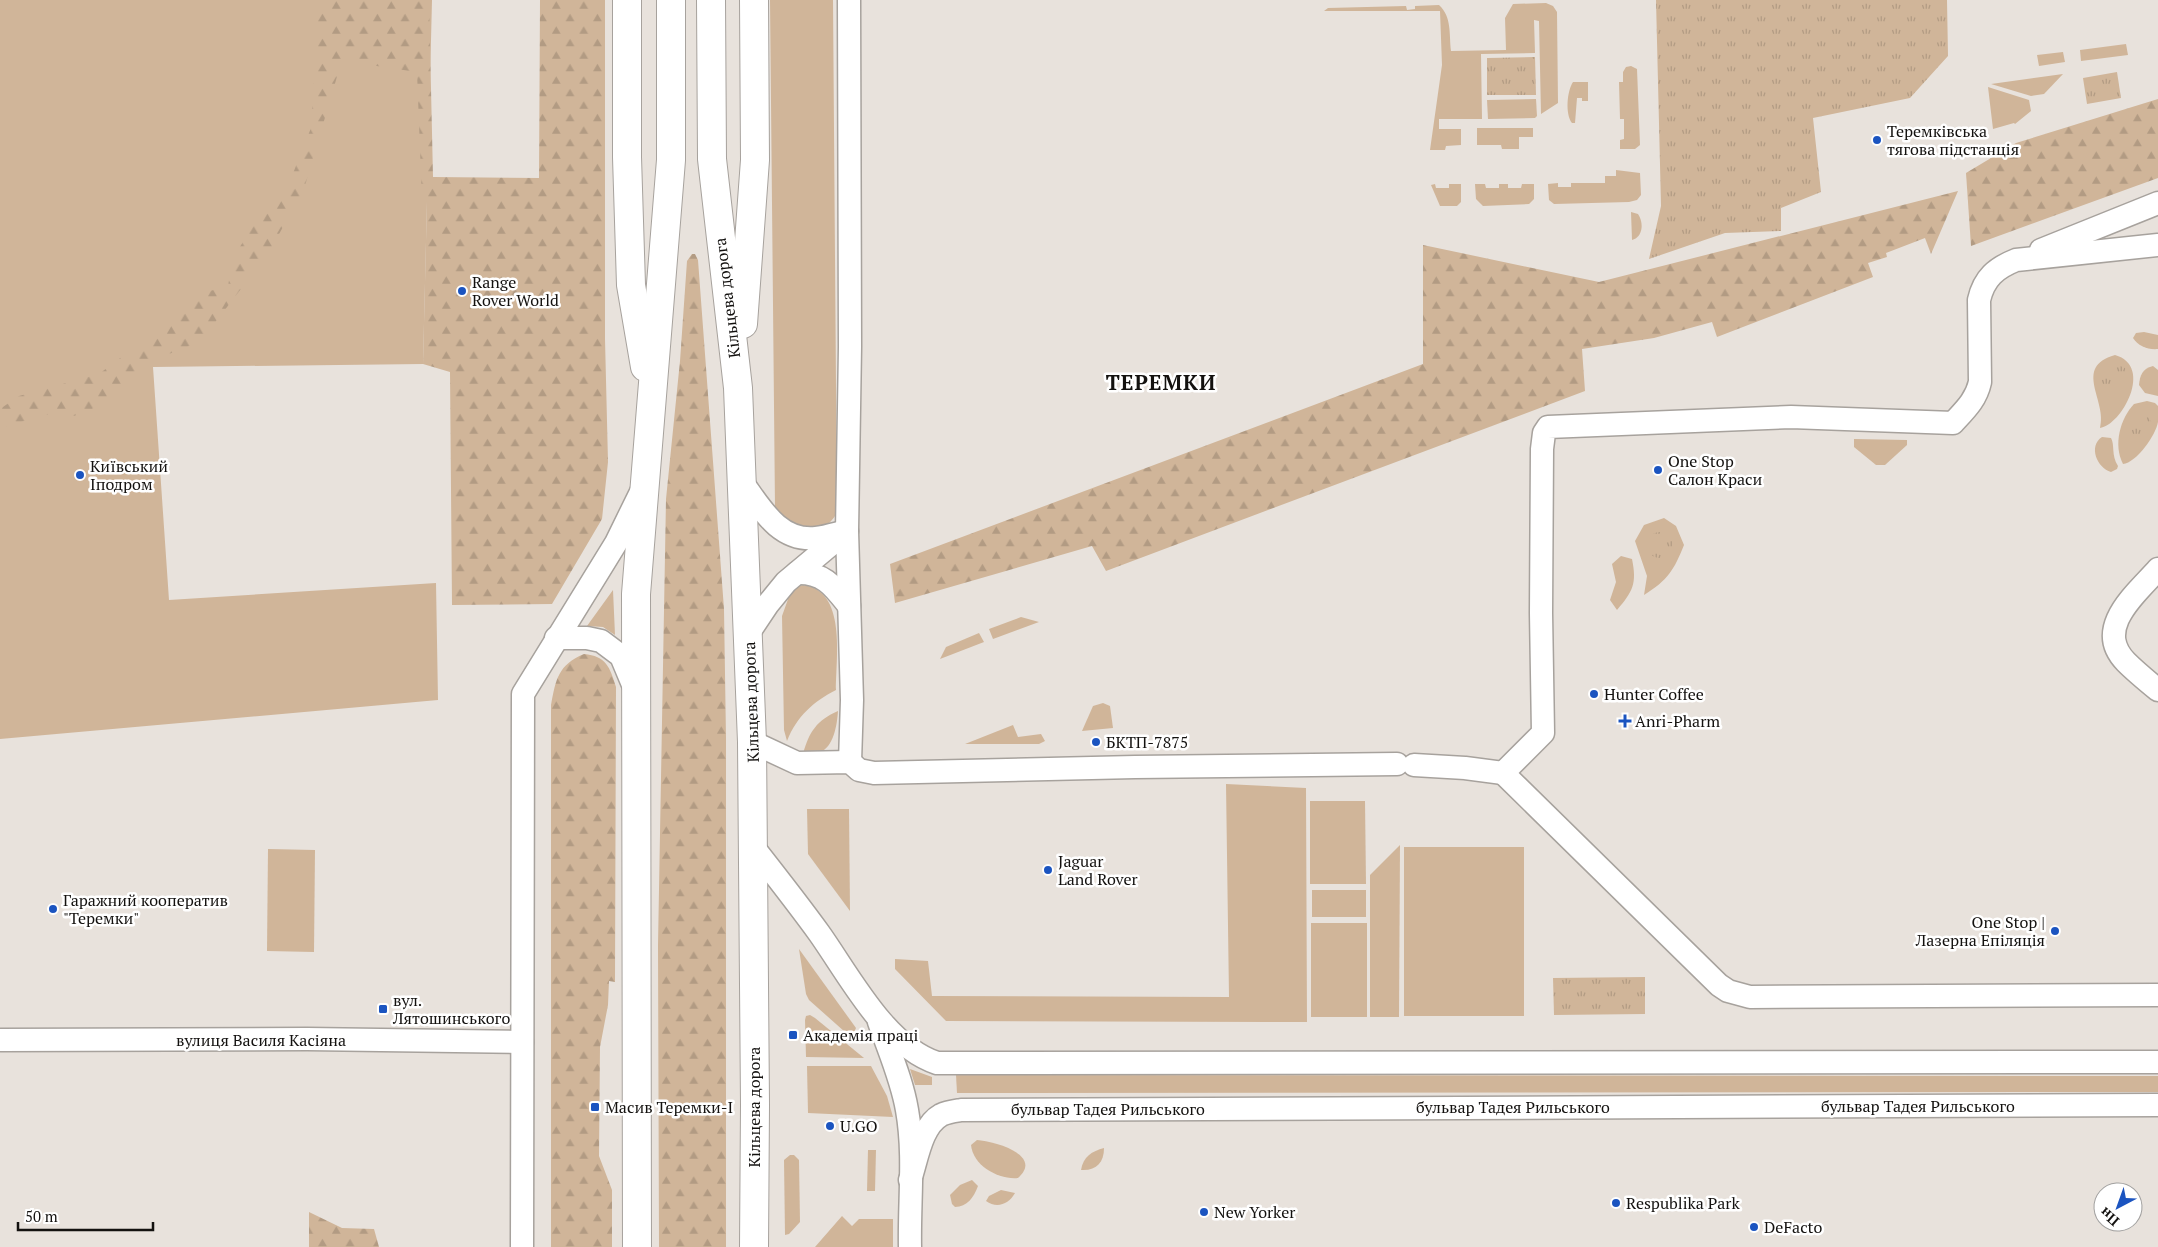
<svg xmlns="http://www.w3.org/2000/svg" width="2158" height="1247" viewBox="0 0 2158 1247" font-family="'PT Serif',serif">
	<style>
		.grass { fill: #d0b599 }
		.forest { fill: url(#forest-firs) }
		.park { fill: url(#park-tufts) }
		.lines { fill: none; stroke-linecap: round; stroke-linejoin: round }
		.minor-casing { stroke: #a7a29d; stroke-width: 25 }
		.highway-casing { stroke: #a7a29d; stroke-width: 30 }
		.minor { stroke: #fff; stroke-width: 22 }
		.highway { stroke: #fff; stroke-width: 28 }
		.poi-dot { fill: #1b54c0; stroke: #fff; stroke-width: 2 }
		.labels { text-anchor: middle; stroke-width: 5; stroke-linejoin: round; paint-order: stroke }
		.poi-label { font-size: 16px; fill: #13110f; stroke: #fff; text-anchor: start }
		.street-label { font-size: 16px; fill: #13110f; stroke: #fff }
		.district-label { font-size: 21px; font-weight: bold; letter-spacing: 1px; fill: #13110f; stroke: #fff }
	</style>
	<defs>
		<pattern id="forest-firs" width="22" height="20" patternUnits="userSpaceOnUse" patternTransform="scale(1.25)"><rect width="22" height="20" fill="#d0b599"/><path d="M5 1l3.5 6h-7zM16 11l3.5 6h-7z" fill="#b29b83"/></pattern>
		<pattern id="park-tufts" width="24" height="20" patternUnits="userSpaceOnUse" patternTransform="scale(1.25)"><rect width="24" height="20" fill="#d0b599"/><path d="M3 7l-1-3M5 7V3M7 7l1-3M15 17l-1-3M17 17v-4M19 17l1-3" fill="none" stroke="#b29b83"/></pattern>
	</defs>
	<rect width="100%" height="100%" fill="#e8e2dc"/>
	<g class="grass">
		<path d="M0,0h432l-9,364 -270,3 16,233 267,-17 2,117 -438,39z"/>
		<path d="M770,0h63l4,513c-13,21 -24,17 -46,14l-16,-19z"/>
		<path d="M1546,3l7,3 4,6 1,91 -17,11 -2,-93 -5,-1 1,33 -54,1 1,65h-43v10h22v16l-15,1 -1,4h-15l12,-85 -2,-54h-116l4,-3 78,-2 1,4 8,-1v-3l24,-1c13,12 10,29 12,46l55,-1 -1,-32 8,-14z"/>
		<path d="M2126,44l2,11 -47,6 -1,-11z"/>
		<path d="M2063,52l2,10 -26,4 -2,-11z"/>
		<path d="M1631,66l6,3 3,76 -5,4h-15v-9l4,-1v-20h-4l-1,-37h4v-10l3,-5z"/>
		<path d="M2063,74l-19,20 -13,2 -40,-12z"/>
		<path d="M1573,82h15v19h-6v-3h-5l-2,25h-3c-7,-9 -5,-32 1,-41z"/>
		<path d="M1988,87l41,13 2,11 -16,13 -1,-1 -21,6z"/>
		<path d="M1536,99l1,17 -2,2 -47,1 -1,-19z"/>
		<path d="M1477,128h56v9h-14v12h-17l-1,-4h-24z"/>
		<path d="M1616,170l24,3 1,22 -4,5 -8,2 -75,2 -5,-4 -1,-16 10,-1v4h13v-4h34v-7h11z"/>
		<path d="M1435,184l1,4h13v-4h12v18l-4,4h-17l-9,-21z"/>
		<path d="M1475,184h10l1,4h13v-4h9v4h13l1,-4h12v15l-5,5 -46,2 -7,-7z"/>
		<path d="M1631,212l7,2c6,9 5,23 -6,26z"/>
		<path d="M2144,332l14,3v14c-10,1 -20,-3 -25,-11l3,-5z"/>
		<path d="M2115,355c39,11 7,70 -15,73 8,-27 -28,-61 15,-73z"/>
		<path d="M2153,366l5,4v26l-13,-3 -6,-8c1,-10 3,-16 14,-19z"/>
		<path d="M2147,401l8,2 3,3c0,5 0,11 0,16 -2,13 -22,41 -35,42 -10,-19 -3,-45 11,-60z"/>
		<path d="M2102,437l9,1c4,7 0,17 7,28l-1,3 -6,3c-14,-4 -23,-26 -9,-35z"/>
		<path d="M1854,439l53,1v5l-22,20h-9l-22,-18z"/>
		<path d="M1664,518l12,8 8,19c-10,25 -16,35 -40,50l3,-19 -12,-35 9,-16z"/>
		<path d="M1621,556l11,3c5,25 1,32 -15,51l-7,-10 6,-18 -4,-18z"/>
		<path d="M803,585c44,5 33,73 33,105 -23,12 -39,26 -49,51l-3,-11 -2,-114 10,-28z"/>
		<path d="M613,590l2,45 -12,-8 -16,-1z"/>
		<path d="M1021,617l18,5 -46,17 -4,-10z"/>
		<path d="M979,633l5,9 -44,17 6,-12z"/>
		<path d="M1103,703l7,3 3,22 -31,3 11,-25z"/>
		<path d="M838,711c-1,14 -4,36 -19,42 -4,2 -11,1 -16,1 6,-22 14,-34 35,-43z"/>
		<path d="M1013,725l5,12 23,-3 4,7 -6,3h-74z"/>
		<path d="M1226,784l80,4 1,234 -361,-1 -51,-52v-10l33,2 4,35 297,1z"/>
		<path d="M1310,801h55l1,83h-56z"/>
		<path d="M807,809h42l1,102 -42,-57z"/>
		<path d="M1400,845l-1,172h-29v-142z"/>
		<rect x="1404" y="847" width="120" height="169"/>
		<path d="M268,849l47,1 -1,102 -47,-1z"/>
		<rect x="1312" y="890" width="54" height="27"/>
		<rect x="1311" y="923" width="56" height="94"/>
		<path d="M799,949l57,79 -3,7 -8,-3 -36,-32 -3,-6z"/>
		<path d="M810,1015l5,3 49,40 -58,-1 -1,-37 1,-4z"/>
		<path d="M807,1066h64l16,30 6,21 -85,-4z"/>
		<path d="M910,1069l22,8v8h-17z"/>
		<path d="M956,1075l1202,1v16l-1201,1z"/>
		<path d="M977,1140c17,1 67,15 41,38 -19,2 -45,-12 -47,-33z"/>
		<path d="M1104,1148c0,15 -8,23 -23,22 2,-13 11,-19 23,-22z"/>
		<path d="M868,1150h8l-1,41h-8z"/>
		<path d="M790,1155h4l5,5 1,62 -11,12 -4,1 -1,-75z"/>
		<path d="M972,1180l6,6c-4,11 -11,21 -23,21l-3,-3 -2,-9 10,-10z"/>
		<path d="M1001,1190l14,3c-6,11 -18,16 -29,8l3,-5z"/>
		<path d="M842,1216l10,10 7,-7h34v28h-78z"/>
	</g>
	<g class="forest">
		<path d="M318,0h111l4,177 106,1 1,-178h65v339l3,123 -6,57 -50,85 -100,1 -2,-233 -27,-8 4,-164 -5,1 -5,-129 -47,-7 -29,-2 -37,126 -36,65 -68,88 -52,20 -26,35 -48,19 -25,-2 -49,14v-19l19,-13 80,-22 110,-83 19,-4 4,-28 39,-60 19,-18 21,-53z"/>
		<path d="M2158,99v79l-187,68 -5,-73 50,-30z"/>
		<path d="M1958,191l-27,63 -6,-16 -39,15 1,4 -19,6 5,14 -156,60 -5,-15 -58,16 -72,11 3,42 -479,180 -14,-25 -197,57 -5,-39 533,-200v-119l176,37z"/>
		<path d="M692,254h3l3,6 26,349 2,129v509h-67l-1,-302 8,-446 14,-138 7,-100z"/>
		<path d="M584,654c22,2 26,13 32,33l-1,295 -6,-1 -1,24 -8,42 -1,109 13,34v57h-61v-542c5,-26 7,-40 33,-51z"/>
		<path d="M309,1212l33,16 32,1 5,18h-70z"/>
	</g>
	<g class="park">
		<path d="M1656,0h291l1,56 -38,42 -97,20 8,74 -40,16v23l-56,2 -76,26 12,-53z"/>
		<path d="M1535,57l1,38h-49v-37z"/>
		<path d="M2117,72l4,26 -34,6 -4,-26z"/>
		<path d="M2114,363l11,5 2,9 -9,12 -10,3 -6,-4 -2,-8 7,-13z"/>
		<path d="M2138,413l9,2 5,8c-4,13 -16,30 -30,14 1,-10 6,-18 16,-24z"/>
		<circle cx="1660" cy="545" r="13"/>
		<path d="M1645,977v37l-91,1 -1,-37z"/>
	</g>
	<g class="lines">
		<g class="minor-casing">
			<g id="minor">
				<path d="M849,0l1,347 -3,184 5,169 -2,62"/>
				<path d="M2041,250l117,-47"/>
				<path d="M742,482c19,26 37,60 74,56 9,-1 19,-4 27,-6"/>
				<path d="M2158,569c-22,25 -65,59 -32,93 10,10 21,19 32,28"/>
				<path d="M797,573c27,-1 37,14 52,33"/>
				<path d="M748,634l20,-30 18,-22 61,-51"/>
				<path d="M556,638h31l14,3 20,15 13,31"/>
				<path d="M752,742l45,21 53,-1 9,8 15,3 261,-6 262,-3"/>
				<path d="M1414,765l51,3 38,5 40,-40 -2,-120 1,-164 2,-16 4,-6 243,-10 162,6c12,-13 23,-23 27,-41l-1,-82c5,-22 17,-32 37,-40l142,-15"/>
				<path d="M1503,773l216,212 9,6 22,6 408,-2"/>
				<path d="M754,848c22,28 44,56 65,85 30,42 66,113 118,130l1221,-1"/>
				<path d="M879,1022c10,29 23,58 28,88 8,45 2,92 3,137"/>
				<path d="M0,1040l307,-1 215,3"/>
				<path d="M910,1180c7,-20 11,-54 31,-65 6,-3 14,-4 20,-5l1197,-5"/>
				<path d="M522,1247l1,-553 93,-151 26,-53"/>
			</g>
		</g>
		<g class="highway-casing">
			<g id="highway">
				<path d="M627,0v157l4,128 14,82"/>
				<path d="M711,0l1,159 26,229 14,354 3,363 -1,142"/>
				<path d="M743,324l12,-164 -1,-160"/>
				<path d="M637,1247l-1,-653 35,-434v-160"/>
			</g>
		</g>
		<use href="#minor" class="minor"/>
		<use href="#highway" class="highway"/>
	</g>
	<g class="poi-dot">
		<circle cx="1877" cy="140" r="5"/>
		<circle cx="462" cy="291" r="5"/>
		<circle cx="1658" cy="470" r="5"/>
		<circle cx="80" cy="475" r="5"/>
		<circle cx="1594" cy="694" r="5"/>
		<path d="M1622.5 713.5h5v5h5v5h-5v5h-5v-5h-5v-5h5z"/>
		<circle cx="1096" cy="742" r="5"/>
		<circle cx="1048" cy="870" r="5"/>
		<circle cx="53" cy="909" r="5"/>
		<circle cx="2055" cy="931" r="5"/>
		<rect x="378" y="1004" width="10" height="10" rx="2.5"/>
		<rect x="788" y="1030" width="10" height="10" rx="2.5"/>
		<rect x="590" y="1102" width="10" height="10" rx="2.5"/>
		<circle cx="830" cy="1126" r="5"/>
		<circle cx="1616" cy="1203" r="5"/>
		<circle cx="1204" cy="1212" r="5"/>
		<circle cx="1754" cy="1227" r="5"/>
	</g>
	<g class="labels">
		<g class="poi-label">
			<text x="1887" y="137">Теремківська<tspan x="1887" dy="18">тягова підстанція</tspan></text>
			<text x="472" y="288">Range<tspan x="472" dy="18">Rover World</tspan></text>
			<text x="1668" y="467">One Stop<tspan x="1668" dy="18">Салон Краси</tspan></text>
			<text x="90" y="472">Київський<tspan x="90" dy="18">Іподром</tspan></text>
			<text x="1604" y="700">Hunter Coffee</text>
			<text x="1635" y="727">Anri-Pharm</text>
			<text x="1106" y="748">БКТП-7875</text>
			<text x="1058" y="867">Jaguar<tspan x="1058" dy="18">Land Rover</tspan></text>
			<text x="63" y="906">Гаражний кооператив<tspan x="63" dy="18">"Теремки"</tspan></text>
			<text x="2045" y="928" text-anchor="end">One Stop |<tspan x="2045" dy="18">Лазерна Епіляція</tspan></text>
			<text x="393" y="1006">вул.<tspan x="393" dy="18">Лятошинського</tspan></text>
			<text x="803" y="1041">Академія праці</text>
			<text x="605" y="1113">Масив Теремки-I</text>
			<text x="840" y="1132">U.GO</text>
			<text x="1626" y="1209">Respublika Park</text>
			<text x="1214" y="1218">New Yorker</text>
			<text x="1764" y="1233">DeFacto</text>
		</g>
		<g class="street-label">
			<text transform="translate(727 298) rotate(-97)" y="6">Кільцева дорога</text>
			<text transform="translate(751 702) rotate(-92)" y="6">Кільцева дорога</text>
			<text x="261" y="1046">вулиця Василя Касіяна</text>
			<text x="1918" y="1112">бульвар Тадея Рильського</text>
			<text transform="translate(754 1107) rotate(-90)" y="6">Кільцева дорога</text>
			<text x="1513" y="1113">бульвар Тадея Рильського</text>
			<text x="1108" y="1115">бульвар Тадея Рильського</text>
		</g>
		<g class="district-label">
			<text x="1161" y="390">ТЕРЕМКИ</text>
		</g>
	</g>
	<g transform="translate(2118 1207) rotate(221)"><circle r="24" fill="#ffffff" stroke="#a1a09f"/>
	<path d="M0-4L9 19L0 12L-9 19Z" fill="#1b54c0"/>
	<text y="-8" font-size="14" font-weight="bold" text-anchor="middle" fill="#13110f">Пн</text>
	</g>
	<path d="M18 1222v8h135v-8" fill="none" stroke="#13110f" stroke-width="2.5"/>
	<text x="25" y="1222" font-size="15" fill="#13110f" stroke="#ffffff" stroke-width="4" paint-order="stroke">50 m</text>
</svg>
